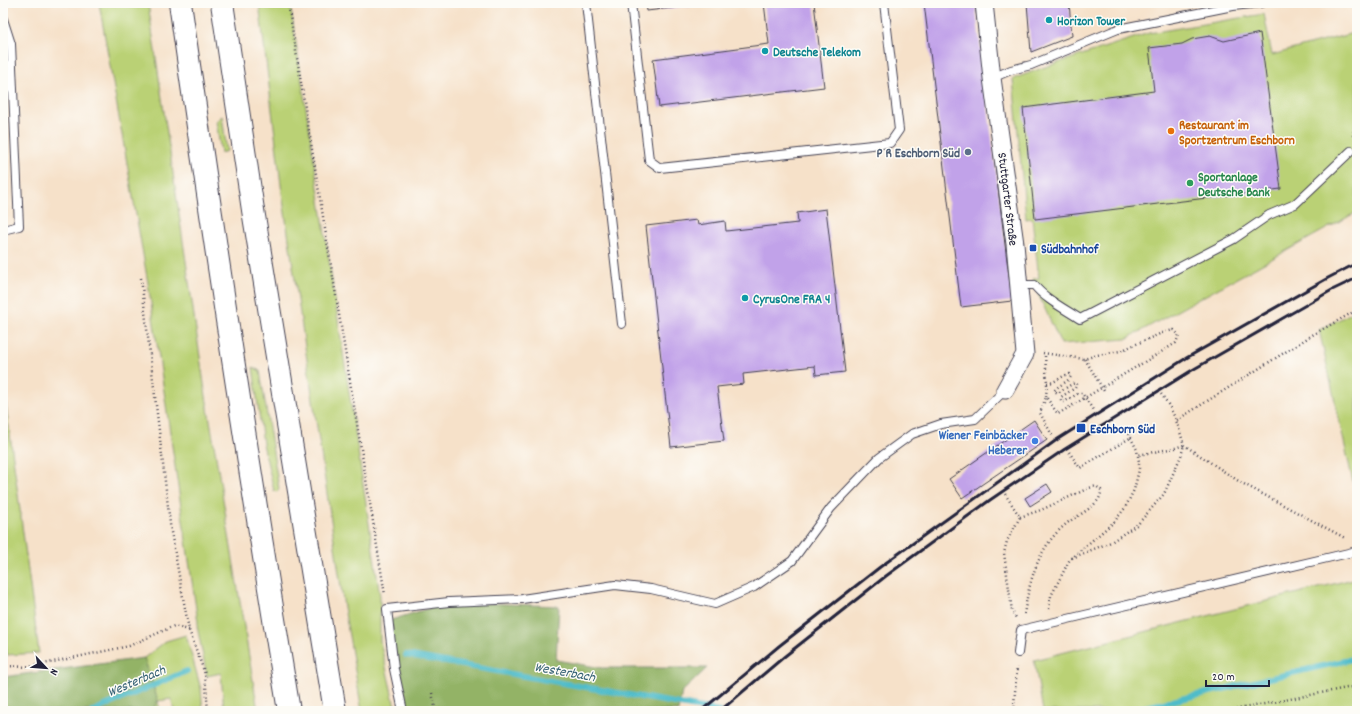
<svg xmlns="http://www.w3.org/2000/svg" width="1360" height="714" viewBox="0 0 1360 714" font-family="Dekko,sans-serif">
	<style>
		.green { fill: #bad175; stroke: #6e7a58 }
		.forest { fill: #93b366; stroke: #5a6a50 }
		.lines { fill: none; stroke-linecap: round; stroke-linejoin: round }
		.stream { stroke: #4fbcc9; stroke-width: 6 }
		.building { fill: #c1a2e9 }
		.service-casing { stroke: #423f50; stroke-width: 10 }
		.minor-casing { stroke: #423f50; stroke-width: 19 }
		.motorway-casing { stroke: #423f50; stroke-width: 24 }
		.path { stroke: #423f50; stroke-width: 2.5; stroke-dasharray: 1 3; stroke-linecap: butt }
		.service { stroke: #fff; stroke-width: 8 }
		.minor { stroke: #fff; stroke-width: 17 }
		.motorway { stroke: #fff; stroke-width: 22 }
		.rail { stroke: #22223b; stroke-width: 3 }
		.culture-dot { fill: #0f9aa8; stroke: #fdfcf7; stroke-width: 1.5 }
		.food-dot { fill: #e8710a; stroke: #fdfcf7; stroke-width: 1.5 }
		.service-dot { fill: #5c6f8a; stroke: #fdfcf7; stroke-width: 1.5 }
		.leisure-dot { fill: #2e9e5b; stroke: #fdfcf7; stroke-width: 1.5 }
		.transit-dot { fill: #1a4fb4; stroke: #fdfcf7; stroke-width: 1.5 }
		.shop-dot { fill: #3f7fe0; stroke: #fdfcf7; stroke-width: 1.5 }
		.labels { text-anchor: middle; stroke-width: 3; stroke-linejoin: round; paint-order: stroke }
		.culture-label { font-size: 13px; font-weight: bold; fill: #0d838f; stroke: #fdfcf7; text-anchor: start }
		.food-label { font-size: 13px; font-weight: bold; fill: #c56008; stroke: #fdfcf7; text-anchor: start }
		.service-label { font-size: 13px; font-weight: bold; fill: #4e5e75; stroke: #fdfcf7; text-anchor: end }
		.leisure-label { font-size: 13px; font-weight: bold; fill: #27864d; stroke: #fdfcf7; text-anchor: start }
		.street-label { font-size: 13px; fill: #22223b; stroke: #fdfcf7 }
		.transit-label { font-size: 13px; font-weight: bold; fill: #164399; stroke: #fdfcf7; text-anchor: start }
		.shop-label { font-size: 13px; font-weight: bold; fill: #366cbe; stroke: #fdfcf7; text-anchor: end }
		.water-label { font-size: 14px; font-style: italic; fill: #346074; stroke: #fdfcf7 }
	</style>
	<rect width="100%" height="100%" fill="#fdfcf7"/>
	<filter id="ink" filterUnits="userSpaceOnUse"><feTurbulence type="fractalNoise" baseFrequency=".025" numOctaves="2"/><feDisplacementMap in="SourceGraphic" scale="8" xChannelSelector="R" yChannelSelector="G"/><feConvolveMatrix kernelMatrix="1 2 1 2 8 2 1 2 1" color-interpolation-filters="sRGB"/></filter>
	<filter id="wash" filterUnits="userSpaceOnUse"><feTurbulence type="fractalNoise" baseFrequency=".012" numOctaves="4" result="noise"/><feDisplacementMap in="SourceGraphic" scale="16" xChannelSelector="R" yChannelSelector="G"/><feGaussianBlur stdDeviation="0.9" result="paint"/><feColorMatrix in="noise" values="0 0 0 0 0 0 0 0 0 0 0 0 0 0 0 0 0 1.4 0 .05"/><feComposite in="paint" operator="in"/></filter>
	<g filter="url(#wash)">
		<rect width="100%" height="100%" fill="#f6e1c9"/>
		<g class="green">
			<path d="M99,3h49l56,381 54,327h-34l-3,-38 -14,3 -10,-50 1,-4 -50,-339z"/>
			<path d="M259,3h31l90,593v45l16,70h-34l-18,-104 -62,-414z"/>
			<path d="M1264,14l8,41 85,-23v180l-231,127 -65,5 -27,-59 -1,-6 6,-1 -7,-60 -6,1 -13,-140 29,-11 107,-35z"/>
			<path d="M222,116l5,35 -6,2 -5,-32z"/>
			<path d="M1357,310v190l-38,-170z"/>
			<path d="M253,367l7,4 19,118 -2,3 -3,-1 -11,-47z"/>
			<path d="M3,382l36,271 -32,2 -4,-30z"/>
			<path d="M1357,578v133h-314l-9,-51z"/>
			<path d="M186,635l15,54 2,22h-29l-3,-12 -13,2 2,10h-8l6,-10 -14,-43 22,-17z"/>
		</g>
		<g class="forest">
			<path d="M449,602l110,4 -3,54 46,8h105l-25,24 -4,19h-269l-18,-75v-16z"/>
			<path d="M144,658l14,43 -6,10h-149v-34z"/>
		</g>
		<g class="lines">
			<g class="stream">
				<path d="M406,655l313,56"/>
				<path d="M93,711l94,-40"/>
				<path d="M1129,711l228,-53"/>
			</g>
		</g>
		<g id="blocks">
			<g class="building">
				<path d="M646,3h59v1l-58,7z"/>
				<path d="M764,3h50l10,84 -165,20 -6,-48 116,-15z"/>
				<path d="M924,3h51l37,298 -51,6z"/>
				<path d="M1027,3h42l3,33 -41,16z"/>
				<path d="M1260,33l21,156 -246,30 -12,-111 131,-17 -5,-43 33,-4 10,-5 18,-3 14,5z"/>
				<path d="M826,209l19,163 -29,3 -1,-9 -72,8 1,10 -27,3 7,54 -53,6 -25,-221 51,-6 1,5 27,-4 1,10 72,-8 -1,-10z"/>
				<path d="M1034,420l13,20 -85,58 -13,-19z"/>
				<path d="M1047,484l5,8 -22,14 -5,-8z"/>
			</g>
		</g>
	</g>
	<g filter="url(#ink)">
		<use href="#blocks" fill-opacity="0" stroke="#423f50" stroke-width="1"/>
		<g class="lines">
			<g class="service-casing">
				<g id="service">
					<path d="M586,3l36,321"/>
					<path d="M631,3l18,157 11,8 230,-25 9,-13 -15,-127"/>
					<path d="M3,19l8,25 8,182 -16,4"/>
					<path d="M992,78l19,-8 20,-5 87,-36 115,-23 28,-3"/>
					<path d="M1019,285h15c11,14 31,24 46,34l154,-80 35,-24 26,-11 56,-53"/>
					<path d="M1018,653l3,-23 336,-79"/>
					<path d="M403,711l-9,-42 -7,-60 62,-7 73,-3 93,-14 36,4 64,15 39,-17 38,-26 39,-53 48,-50 33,-24 29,-10 34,-5 30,-29"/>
				</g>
			</g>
			<g class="minor-casing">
				<path id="minor" d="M984,3l8,75 23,166 10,110 -20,36"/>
			</g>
			<g class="motorway-casing">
				<g id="motorway">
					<path d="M180,3c34,236 70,472 109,708"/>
					<path d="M222,3l31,207 82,501"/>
				</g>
			</g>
			<g class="path">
				<path d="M288,3l97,592"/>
				<path d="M1353,136l4,-29"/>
				<path d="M141,278l30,254 18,98 16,44 3,37"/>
				<path d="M1043,353l41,6 13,-4 23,-4 42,-18 12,-3 5,5 -3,8 -118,71 -12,-17 -6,16 13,24"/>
				<path d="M1045,356l2,27 -1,14"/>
				<path d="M1085,359l19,32"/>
				<path d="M1047,383c9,0 15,-8 23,-9l1,2c-3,7 -12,8 -17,15l4,2 14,-9 4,-1 1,2 -2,3 -14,9v4l3,1 15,-9h3l11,17"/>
				<path d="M1161,394c13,17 17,31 23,51l56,37 105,56"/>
				<path d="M1177,420l137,-86 43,-24"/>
				<path d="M1069,452l11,16 50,-30"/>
				<path d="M1005,494l15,23 -13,24 -3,12 8,58 4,7"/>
				<path d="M1020,517l21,-7 48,-22 7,-2 5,4c1,16 -25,25 -36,35 -27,22 -36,57 -41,90"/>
				<path d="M1072,558l39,-16 27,-18 26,-30 17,-38 3,-11 -9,3 -37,7"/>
				<path d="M1049,609l2,-13 19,-37 44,-37 11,-14 9,-18 5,-20v-8l-2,-12 -10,-20"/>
				<path d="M3,666l26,1 100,-21 45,-20 15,4"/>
				<path d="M432,693l4,18"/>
				<path d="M651,711l5,-3"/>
				<path d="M1009,711l5,-6"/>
				<path d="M1015,711l-1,-6 3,-38"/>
				<path d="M1228,711l129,-25"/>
			</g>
			<use href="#service" class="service"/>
			<use href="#minor" class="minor"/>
			<use href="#motorway" class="motorway"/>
			<g class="rail">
				<path d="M701,711l78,-65 101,-79 178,-128 130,-82 140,-79 29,-15"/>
				<path d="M720,711l65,-55 101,-80 104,-76 75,-51 129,-80 138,-79 25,-12"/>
			</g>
		</g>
	</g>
	<g class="culture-dot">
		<circle cx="1049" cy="20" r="4"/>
		<circle cx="765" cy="51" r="4"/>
		<circle cx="745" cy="298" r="4"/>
	</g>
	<circle class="food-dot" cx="1171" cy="131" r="4"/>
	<circle class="service-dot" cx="968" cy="152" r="4"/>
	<circle class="leisure-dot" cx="1190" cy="183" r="4"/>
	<g class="transit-dot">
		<rect x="1029" y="244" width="8" height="8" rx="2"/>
		<rect x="1076" y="423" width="10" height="10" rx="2"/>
	</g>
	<circle class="shop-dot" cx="1035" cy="441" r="4"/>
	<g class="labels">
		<g class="culture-label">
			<text x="1057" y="25">Horizon Tower</text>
			<text x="773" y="56">Deutsche Telekom</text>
			<text x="753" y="303">CyrusOne FRA 4</text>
		</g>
		<g class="food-label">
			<text x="1179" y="129">Restaurant im<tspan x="1179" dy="15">Sportzentrum Eschborn</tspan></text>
		</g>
		<g class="service-label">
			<text x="960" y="157">P R Eschborn Süd</text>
		</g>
		<g class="leisure-label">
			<text x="1198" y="181">Sportanlage<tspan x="1198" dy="15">Deutsche Bank</tspan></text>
		</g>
		<g class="street-label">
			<text transform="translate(1009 199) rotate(83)" y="5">Stuttgarter Straße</text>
		</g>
		<g class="transit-label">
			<text x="1041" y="253">Südbahnhof</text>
			<text x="1090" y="433">Eschborn Süd</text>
		</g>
		<g class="shop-label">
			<text x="1027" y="439">Wiener Feinbäcker<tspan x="1027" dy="15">Heberer</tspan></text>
		</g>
		<g class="water-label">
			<text transform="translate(565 671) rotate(10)" y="5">Westerbach</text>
			<text transform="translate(136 680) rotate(-23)" y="5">Westerbach</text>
		</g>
	</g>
	<rect width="1360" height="714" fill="none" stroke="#fdfcf7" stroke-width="16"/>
	<g transform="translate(46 668) rotate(116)" stroke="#fdfcf7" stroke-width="3" paint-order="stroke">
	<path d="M0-3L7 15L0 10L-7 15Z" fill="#22223b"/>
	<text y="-6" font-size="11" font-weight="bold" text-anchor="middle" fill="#22223b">N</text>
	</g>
	<path d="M1206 680v6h63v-6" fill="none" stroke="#22223b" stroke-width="2"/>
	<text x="1212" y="680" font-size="12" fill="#22223b" stroke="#fdfcf7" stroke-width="3" paint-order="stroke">20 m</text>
</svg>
